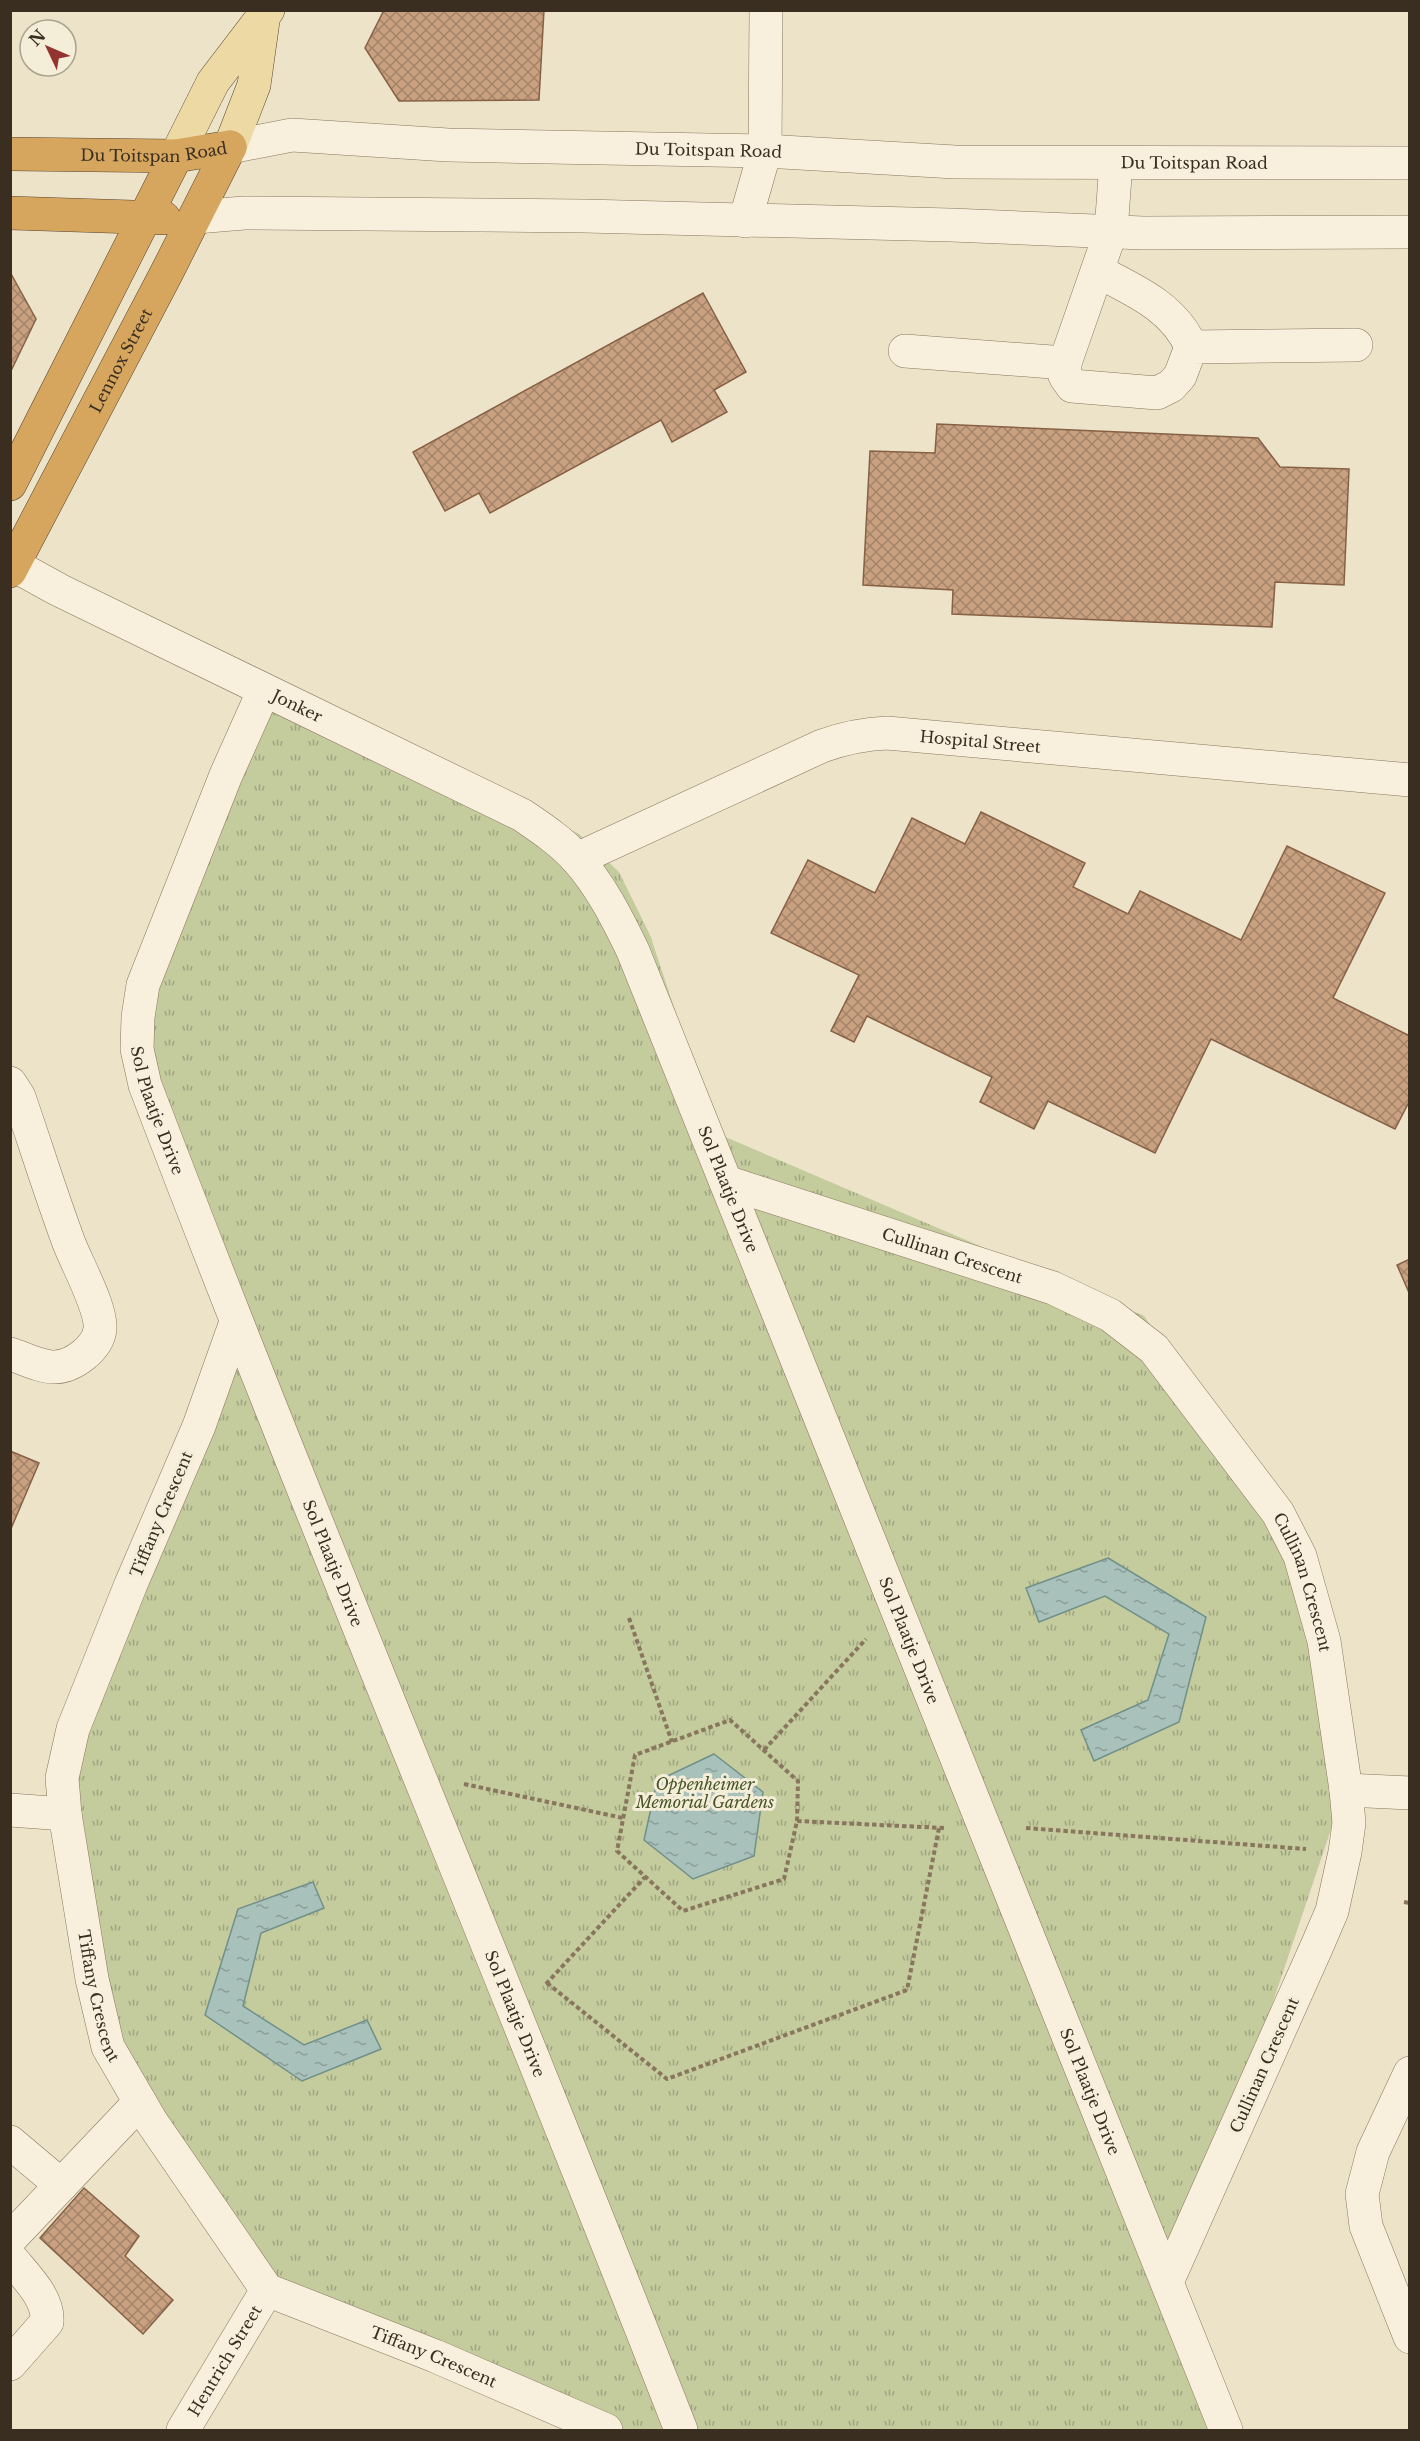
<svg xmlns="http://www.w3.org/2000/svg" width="1420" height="2441" viewBox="0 0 1420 2441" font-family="'Libre Baskerville',serif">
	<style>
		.grass { fill: url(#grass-tufts) }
		.water { fill: url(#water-ripples); stroke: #709089; stroke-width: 1.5 }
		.building { fill: url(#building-cross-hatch); stroke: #866145; stroke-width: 1.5 }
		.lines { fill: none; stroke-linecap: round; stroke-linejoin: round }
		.minor-casing { stroke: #88765e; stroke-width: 34 }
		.major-casing { stroke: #574432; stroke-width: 34 }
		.highway-casing { stroke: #574432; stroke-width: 34 }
		.path { stroke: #88765e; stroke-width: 4; stroke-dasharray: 4.5 3; stroke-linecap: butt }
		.minor { stroke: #f8f0dc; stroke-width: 33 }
		.major { stroke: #edd9a4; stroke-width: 33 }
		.highway { stroke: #d6a65f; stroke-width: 33 }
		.labels { text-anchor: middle; stroke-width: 6; stroke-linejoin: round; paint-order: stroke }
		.street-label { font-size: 16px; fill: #3a2e21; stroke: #f4edd8 }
		.park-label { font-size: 16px; font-style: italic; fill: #485529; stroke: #f4edd8 }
	</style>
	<defs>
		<pattern id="grass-tufts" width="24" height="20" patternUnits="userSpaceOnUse" patternTransform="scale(1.5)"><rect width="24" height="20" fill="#c4cb9d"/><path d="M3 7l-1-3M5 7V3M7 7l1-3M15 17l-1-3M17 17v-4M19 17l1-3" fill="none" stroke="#a0a580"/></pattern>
		<pattern id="water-ripples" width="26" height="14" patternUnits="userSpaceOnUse" patternTransform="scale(1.5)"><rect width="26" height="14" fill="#a9c1bb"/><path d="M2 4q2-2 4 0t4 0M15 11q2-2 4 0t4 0" fill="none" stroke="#8b9d98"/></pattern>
		<pattern id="building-cross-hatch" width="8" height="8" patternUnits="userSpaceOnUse" patternTransform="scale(1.5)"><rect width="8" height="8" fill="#c9a181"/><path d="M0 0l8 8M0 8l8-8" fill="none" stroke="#a48469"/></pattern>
	</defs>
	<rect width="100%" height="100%" fill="#ede3c9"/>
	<path class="grass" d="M280,681l299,153 40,38 31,63 66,198 428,183 155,220 54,228 -116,345 -76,170 60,151h-595l-58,-23 -293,-126 -158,-232 -49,-271 171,-477 -104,-273z"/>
	<g class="water">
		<path d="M1108,1558l98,59 -27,105 -85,39 -13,-31 67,-30 21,-66 -64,-38 -66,26 -13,-34z"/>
		<path d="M714,1754l49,38 -9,64 -61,23 -49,-39 13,-59z"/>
		<path d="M313,1882l11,26 -63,25 -18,73 61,39 63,-25 14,29 -79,32 -97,-66 33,-106z"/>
	</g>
	<g class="building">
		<path d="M384,10h160l-5,90 -140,1 -34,-53z"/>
		<path d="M10,272l26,47 -26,54z"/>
		<path d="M703,293l43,79 -32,18 13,22 -55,30 -11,-22 -171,93 -11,-20 -34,18 -32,-59z"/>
		<path d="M937,424l321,14 22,29 69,2 -5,116 -69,-3 -3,45 -320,-13 1,-24 -90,-5 7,-134 65,2z"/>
		<path d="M981,812l104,51 -12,24 55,27 12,-23 101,49 46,-94 98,47 -52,105 77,38v64l-15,29 -184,-90 -56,114 -107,-52 -14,28 -54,-27 12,-25 -125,-61 -13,26 -23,-11 28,-56 -88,-42 37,-73 67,33 37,-75 53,26z"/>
		<path d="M1410,1259v36l-13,-30z"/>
		<path d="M10,1451l29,12 -29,68z"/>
		<path d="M84,2188l55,48 -14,20 48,44 -30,34 -103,-96z"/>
	</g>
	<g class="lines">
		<g class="minor-casing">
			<g id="minor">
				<path id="s1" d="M230,147l62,-12 156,10 317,6 190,11 455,1"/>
				<path d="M1116,163l-5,68 -46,132v13l7,10 85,7 14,-7 9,-10 11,-29 165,-2"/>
				<path d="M196,217l48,-4 340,3 367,9 192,8 267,-1"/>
				<path d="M745,221l20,-70 1,-141"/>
				<path d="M1099,272c35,18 76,36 92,75"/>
				<path d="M905,351l160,12"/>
				<path id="s2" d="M10,563l49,27 463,225c19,13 39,26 55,44 24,27 40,59 56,92l593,1479"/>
				<path id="s3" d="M264,690l-38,85 -83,210 -5,32 -1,32 8,36c172,451 361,896 536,1345"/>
				<path id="s4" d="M577,859l245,-113c22,-8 42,-12 65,-13l523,47"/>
				<path d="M10,1083l9,14c17,49 32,98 50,146 8,21 33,66 31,86 -2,19 -27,38 -46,38 -13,0 -31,-9 -44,-13"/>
				<path id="s5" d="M726,1182l327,106 57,27 44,34 124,164 22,43 24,85 22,149 3,33 -4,29 -13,59 -15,35 -150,336"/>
				<path id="s6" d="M236,1322l-37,104 -68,158 -58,145 -11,49 3,36 27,165 16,68 43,74 116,169 168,66 171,74"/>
				<path d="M1346,1790l64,3"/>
				<path d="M10,1810l55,4"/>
				<path d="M1410,2073l-37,79 -11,42 4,32 44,111"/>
				<path d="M10,2142l51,43"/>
				<path d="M10,2239l130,-137"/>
				<path d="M10,2257c14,18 39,40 37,65l-37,42"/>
				<path id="s7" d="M183,2430l84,-140"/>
			</g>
		</g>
		<g class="major-casing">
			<g id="major">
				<path d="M230,147l24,-62 9,-64"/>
				<path d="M176,156l37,-74 55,-72"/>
			</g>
		</g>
		<g class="highway-casing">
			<g id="highway">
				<path id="s8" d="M10,154l166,2 54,-9"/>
				<path d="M10,213l154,5"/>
				<path d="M10,484l166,-328"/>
				<path id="s9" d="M10,571l156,-297 64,-127"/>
			</g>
		</g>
		<g class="path">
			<path d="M629,1618l43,124"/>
			<path d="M764,1750l102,-111"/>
			<path d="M464,1784l159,34"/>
			<path d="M797,1821l1,-40 -68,-61 -95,35 -18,96 66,60 101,-32 13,-58 147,7"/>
			<path d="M1026,1828l280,21"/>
			<path d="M1404,1902l6,1"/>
			<path d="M547,1983l120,96 240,-89 32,-162"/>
			<path d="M546,1984l99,-107"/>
		</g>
		<use href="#minor" class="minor"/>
		<use href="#major" class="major"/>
		<use href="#highway" class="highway"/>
	</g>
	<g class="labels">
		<g class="street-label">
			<text dy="6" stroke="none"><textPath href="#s1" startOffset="480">Du Toitspan Road</textPath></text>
			<text dy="6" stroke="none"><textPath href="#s8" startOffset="144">Du Toitspan Road</textPath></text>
			<text dy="6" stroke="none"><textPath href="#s1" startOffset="966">Du Toitspan Road</textPath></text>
			<text dy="6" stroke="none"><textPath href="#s9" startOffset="238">Lennox Street</textPath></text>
			<text dy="6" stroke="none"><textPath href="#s2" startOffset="321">Jonker</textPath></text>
			<text dy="6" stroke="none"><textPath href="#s4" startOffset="430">Hospital Street</textPath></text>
			<text dy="6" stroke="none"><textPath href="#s3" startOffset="448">Sol Plaatje Drive</textPath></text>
			<text dy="6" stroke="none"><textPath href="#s2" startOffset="1006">Sol Plaatje Drive</textPath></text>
			<text dy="6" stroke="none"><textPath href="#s5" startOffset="238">Cullinan Crescent</textPath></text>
			<text transform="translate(161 1514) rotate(-67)" y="6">Tiffany Crescent</text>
			<text dy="6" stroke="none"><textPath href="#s3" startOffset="934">Sol Plaatje Drive</textPath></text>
			<text dy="6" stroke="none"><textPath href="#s5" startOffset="742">Cullinan Crescent</textPath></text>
			<text dy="6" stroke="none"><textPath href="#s2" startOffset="1492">Sol Plaatje Drive</textPath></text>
			<text dy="6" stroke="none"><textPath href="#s6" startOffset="710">Tiffany Crescent</textPath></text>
			<text dy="6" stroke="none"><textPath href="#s3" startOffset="1420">Sol Plaatje Drive</textPath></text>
			<text transform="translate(1264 2065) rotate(-66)" y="6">Cullinan Crescent</text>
			<text dy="6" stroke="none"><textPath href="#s2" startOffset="1978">Sol Plaatje Drive</textPath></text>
			<text dy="6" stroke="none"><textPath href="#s6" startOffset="1232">Tiffany Crescent</textPath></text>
			<text dy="6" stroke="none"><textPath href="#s7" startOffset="81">Hentrich Street</textPath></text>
		</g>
		<g class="park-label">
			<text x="705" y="1790">Oppenheimer<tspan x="705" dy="18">Memorial Gardens</tspan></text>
		</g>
	</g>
	<rect width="1420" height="2441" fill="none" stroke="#3a2e21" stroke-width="24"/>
	<g transform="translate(48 48) rotate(314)"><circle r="28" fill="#f4edd8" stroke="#aaa18f" stroke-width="1.5"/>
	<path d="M0-4.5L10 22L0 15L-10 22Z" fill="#943431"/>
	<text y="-9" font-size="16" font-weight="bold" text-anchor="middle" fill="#3a2e21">N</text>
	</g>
</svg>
